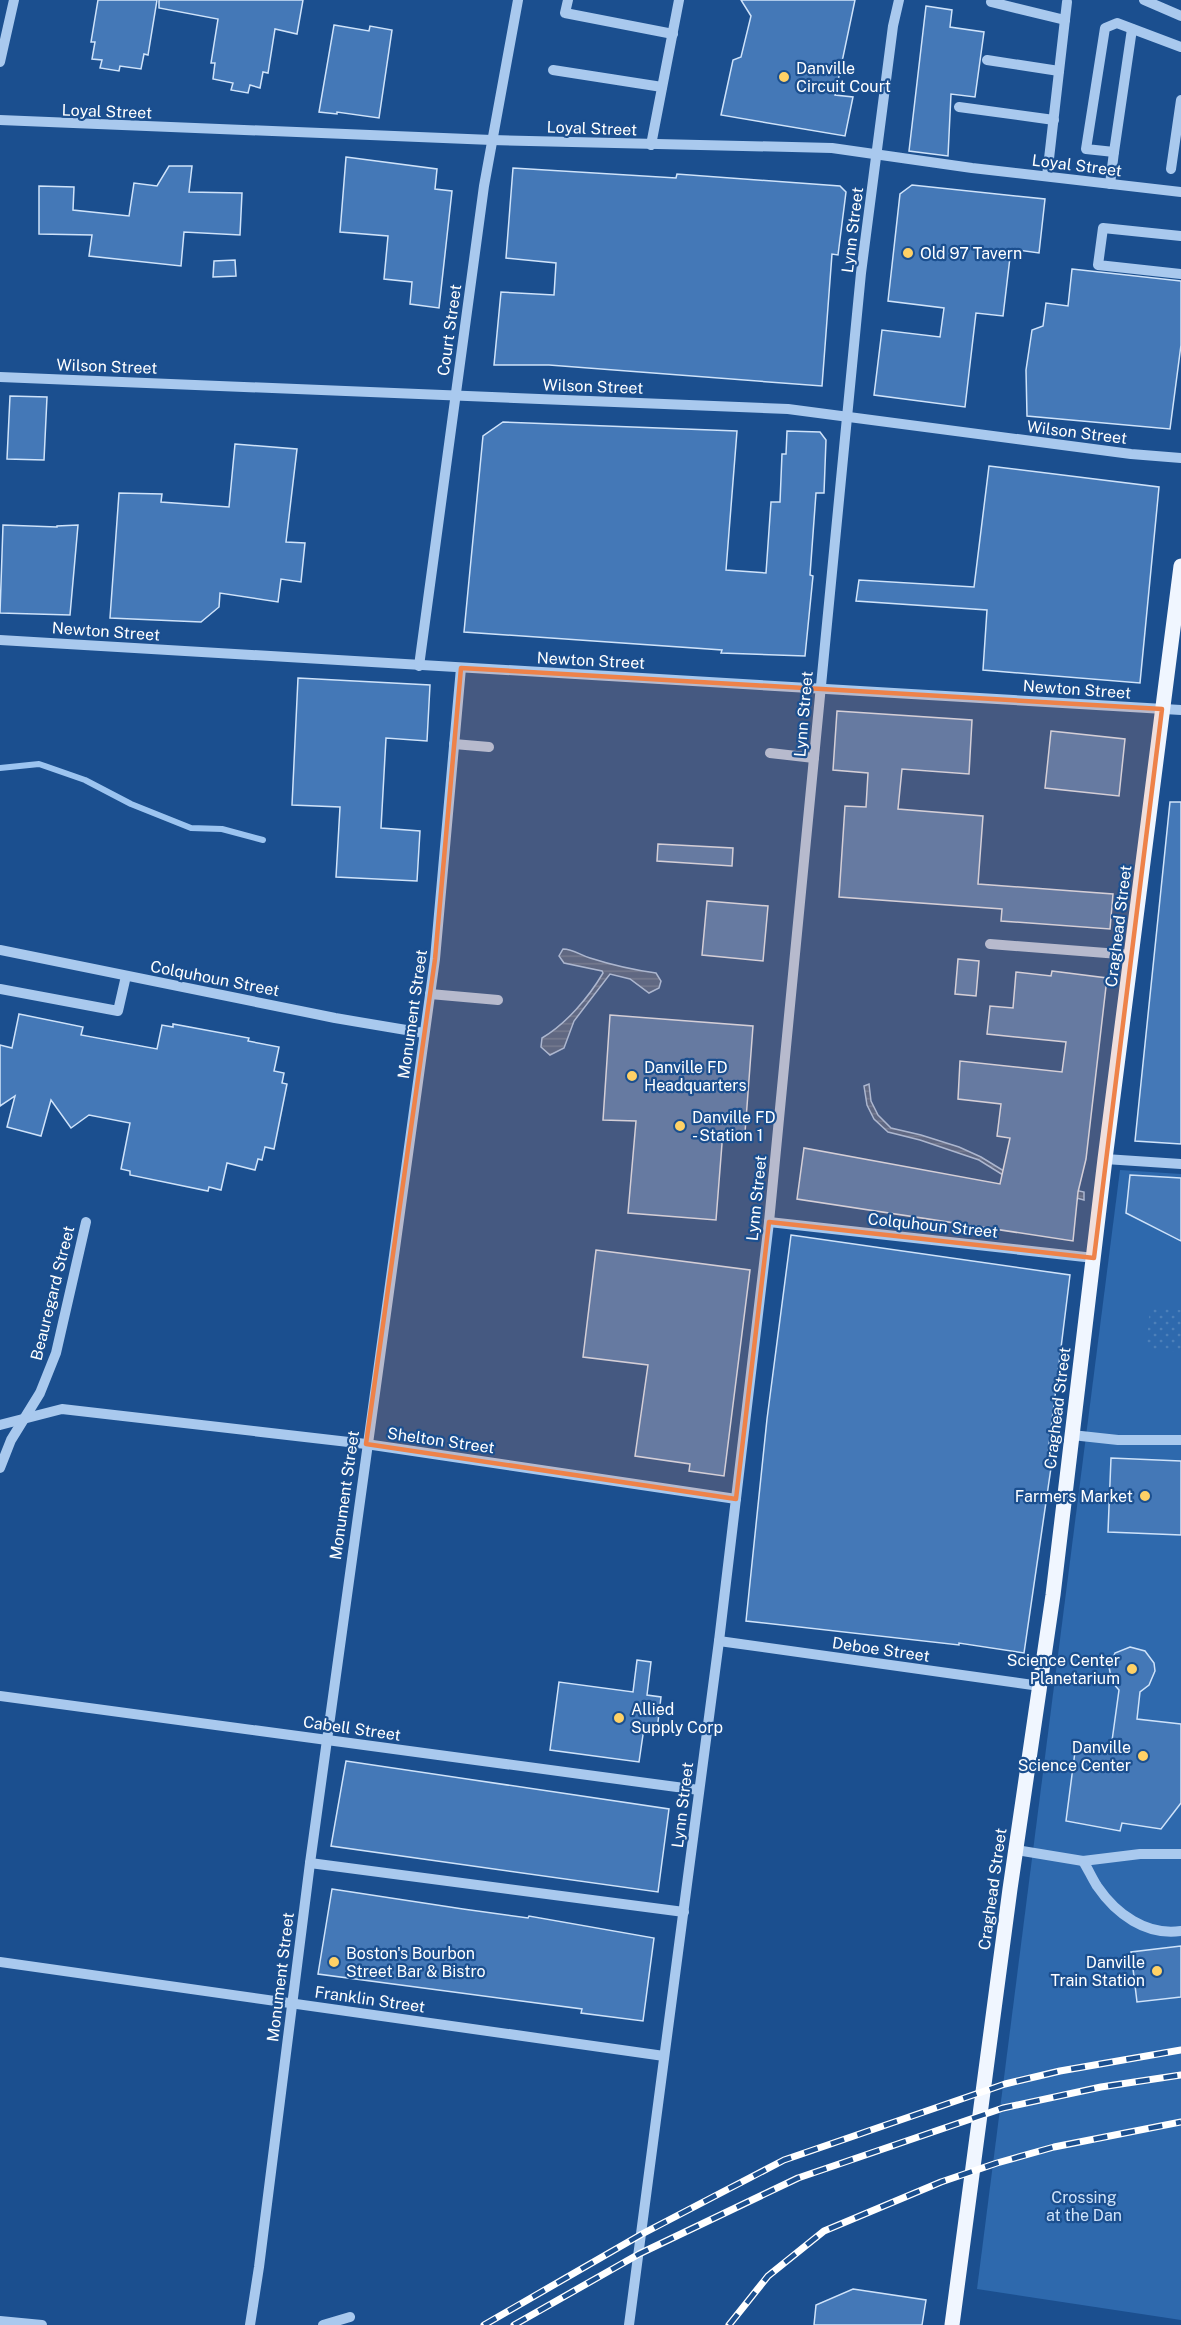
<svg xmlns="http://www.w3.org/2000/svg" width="1181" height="2325" viewBox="0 0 1181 2325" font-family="'Public Sans',sans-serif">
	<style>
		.green { fill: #2e69ad }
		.garden { fill: url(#garden-dots) }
		.water { fill: url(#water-rules); stroke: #9cc4f0; stroke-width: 1.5 }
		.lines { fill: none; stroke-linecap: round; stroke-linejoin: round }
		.stream { stroke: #9cc4f0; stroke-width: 6 }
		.building { fill: #4478b7; stroke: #cfe3fa; stroke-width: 1.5 }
		.minor { stroke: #a9c9ee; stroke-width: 10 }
		.major { stroke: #f0f6ff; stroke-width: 15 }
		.rail-casing { stroke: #fff; stroke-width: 7 }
		.rail { stroke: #1b4f8f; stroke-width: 4.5; stroke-dasharray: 14; stroke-linecap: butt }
		.marked { fill: #ee8249; fill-opacity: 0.2; stroke: #ee8249; stroke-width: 4.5; stroke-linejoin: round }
		.poi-dot { fill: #ffd166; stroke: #1b4f8f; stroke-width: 2 }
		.labels { text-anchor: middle; stroke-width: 4.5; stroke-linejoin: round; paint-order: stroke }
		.poi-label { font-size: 16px; fill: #fff; stroke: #1b4f8f; text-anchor: start }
		.street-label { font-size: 16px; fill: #fff; stroke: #1b4f8f }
		.park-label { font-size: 16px; fill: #cfe3fa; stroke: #1b4f8f }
	</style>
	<defs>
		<pattern id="garden-dots" width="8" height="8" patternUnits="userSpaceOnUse" patternTransform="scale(1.5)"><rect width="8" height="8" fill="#2e69ad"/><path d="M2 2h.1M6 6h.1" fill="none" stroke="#4d80b9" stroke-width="1.8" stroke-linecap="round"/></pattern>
		<pattern id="water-rules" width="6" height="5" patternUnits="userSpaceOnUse" patternTransform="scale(1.5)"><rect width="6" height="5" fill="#3c6290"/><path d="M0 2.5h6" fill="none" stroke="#597aa1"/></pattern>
	</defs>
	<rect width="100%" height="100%" fill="#1b4f8f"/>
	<path class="green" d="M1120,1170l61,4v1146l-204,-31z"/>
	<path class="garden" d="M1150,1308l31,2v42l-35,-3z"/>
	<g class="water">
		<path d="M563,949c10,0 17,6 27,9 22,7 44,12 66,15l5,8 -2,7 -10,5 -19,-14 -20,-5 -36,47 -10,27 -14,7 -9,-8 1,-9c24,-14 47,-41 61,-65l-1,-2 -38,-8 -5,-7z"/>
		<path d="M869,1084l2,17 7,14 13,13 30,7 38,12 22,10 31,19 72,16v8l-73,-20 -32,-20 -59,-20 -32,-8 -14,-13 -7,-14 -3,-19z"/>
	</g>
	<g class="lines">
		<path class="stream" d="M0,768l39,-4 46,16 46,24 60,24 31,1 41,11"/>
	</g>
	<g class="building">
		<path d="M98,0h59l-9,55 -4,-1 -3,15 -21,-3 -1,5 -19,-3 2,-8 -10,-1 3,-17h-4z"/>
		<path d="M159,0h144l-6,34 -22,-5 -7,44 -5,-1 -3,16 -10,-3 -2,8 -17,-3 2,-7 -20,-4 2,-16h-4l7,-44 -59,-11z"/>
		<path d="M741,0h114l-20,95 18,2 -8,39 -124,-21 12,-55 8,-3 10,-41z"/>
		<path d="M926,6l26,4 -2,17 34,5 -9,65 -24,-3 -3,62 -39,-5z"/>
		<path d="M334,25l35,6 1,-5 22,4 -13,88 -42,-6v2l-18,-2z"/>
		<path d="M346,157l91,12 -2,20 17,2 -13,117 -29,-4 2,-22 -28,-3 4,-43 -48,-4z"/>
		<path d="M169,166h23l-3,26 53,1 -2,42 -56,-3 -3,34 -92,-10 3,-21 -53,-1v-48l35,1 -1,23 56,6 5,-33 23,3z"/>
		<path d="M513,168l163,10 1,-4 163,12 6,6 -8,63 -6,-1 -10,132 -273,-21h-55l7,-73 53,3 2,-32 -50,-5z"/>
		<path d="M912,185l133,14 -6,54 -28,-4 -8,67 -27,-3 -11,94 -91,-12 8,-65 58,7 4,-29 -56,-7 12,-107z"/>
		<path d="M235,260l1,16 -23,1 1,-16z"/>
		<path d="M1072,269l109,12v64l-11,84 -143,-13 -1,-46 6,-40 11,-4 3,-23 22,3z"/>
		<path d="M10,396l37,1 -3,63 -37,-1z"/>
		<path d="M503,422l234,9 -11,139 40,3 5,-71h9l2,-48h4l1,-23 33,1 6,8 -2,53h-8l-6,82 3,1 -8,80 -84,-3 1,-3 -258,-18 19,-196z"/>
		<path d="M235,444l62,5 -11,93 19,1 -4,39 -20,-3 -3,23 -58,-9 -1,14 -18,15 -91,-4 9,-125 43,1 -1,8 68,5z"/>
		<path d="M989,466l170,21 -19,196 -157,-13 4,-60 -131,-9 3,-21 115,7z"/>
		<path d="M3,525l54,2v-1l21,-1 -8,90 -70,-2z"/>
		<path d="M298,678l132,7 -3,56 -41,-3 -5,90 39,3 -3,50 -81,-4 4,-70 -48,-2z"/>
		<path d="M837,711l135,9 -3,54 -67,-5 -4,40 85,7 -5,68 135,10 -3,35 -109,-8 1,-12 -163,-12 6,-91 21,1 2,-34 -35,-3z"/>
		<path d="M1051,731l74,8 -6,57 -74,-8z"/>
		<path d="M1170,802h11v342l-46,-3z"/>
		<path d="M658,844l75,4 -1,18 -75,-5z"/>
		<path d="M707,901l61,5 -5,55 -61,-6z"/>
		<path d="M958,959l21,2 -3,35 -21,-2z"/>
		<path d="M1052,971l55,7 -21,181 -8,33 -5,49 -276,-42 7,-51 196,36 10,-46 -13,-2 4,-32 -43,-5 2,-38 102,11 4,-30 -79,-8 3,-28 23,2 3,-36 35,4z"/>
		<path d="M19,1014l64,13 -2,8 76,14 5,-24 11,2v-3l76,14 -1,3 31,6 -5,24 10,2 -2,10 5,1 -13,65 -9,-2 -3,13 -4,-1 -3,11 -28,-7 -6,27 -12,-3 -1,4 -78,-16v-4l-9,-2 9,-46 -41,-8 -18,13 -20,-28 -10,36 -34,-9 8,-31 -15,10v-61l12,3z"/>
		<path d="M610,1015l143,11 -8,107 -22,-2 -7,89 -88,-7 8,-92 -33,-1z"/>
		<path d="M1130,1175l51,3v63l-55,-28z"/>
		<path d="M791,1235l279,40 -22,178 5,1 -29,199 -65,-10v2l-213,-24 21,-202z"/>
		<path d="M596,1250l154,20 -26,206 -35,-5 1,-7 -55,-8 13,-91 -65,-8z"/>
		<path d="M1111,1458l70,3v74l-73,-3z"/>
		<path d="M1130,1647l15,4 9,12 1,8 -6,14 -9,7 -3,27 44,5v79l-20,26 -39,-6 -2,8 -54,-10 10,-77 35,4 8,-58 -7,-8 -3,-15 6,-14z"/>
		<path d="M637,1660l14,2 -4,33 14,2 -4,33 -13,-2 -5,34 -89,-12 9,-68 74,10z"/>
		<path d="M346,1761l323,48 -11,83 -327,-46z"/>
		<path d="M332,1889l131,20 65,9 1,-2 125,22 -11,83 -62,-8 1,-4 -264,-35z"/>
		<path d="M1181,1946v51l-44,5 -6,-50z"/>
		<path d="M853,2289l73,11 -4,25h-108l2,-20z"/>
	</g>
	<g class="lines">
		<g class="minor">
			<path d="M568,0l-3,13 108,21"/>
			<path d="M1144,0l37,16"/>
			<path d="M991,2l74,18"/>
			<path d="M987,60l72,11"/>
			<path d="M0,62l14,-62"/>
			<path d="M553,70l109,17"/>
			<path d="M959,107l95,13"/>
			<path d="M0,120l492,20 340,8 140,20 209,24"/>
			<path d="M651,145l28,-145"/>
			<path d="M1114,152l18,-123"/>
			<path d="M1171,169l10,-69"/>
			<path d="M1047,176l20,-174"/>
			<path d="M1110,184l4,-32 -28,-3 19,-121 12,-5 64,24"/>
			<path d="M1181,236l-78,-8 -5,37 83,9"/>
			<path d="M0,377l788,32 343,45 50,4"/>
			<path d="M0,640l1181,70"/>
			<path d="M419,666l65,-480 34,-186"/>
			<path d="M454,744l35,3"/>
			<path d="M770,753l44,5"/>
			<path d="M990,944l142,11"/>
			<path d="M0,950l335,68 89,15"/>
			<path d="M0,989l118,22 8,-35"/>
			<path d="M430,994l68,6"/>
			<path d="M1105,1159l76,5"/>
			<path d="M769,1222l325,36"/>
			<path d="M0,1425l62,-16 304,35 370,55"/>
			<path d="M1072,1435l46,5h63"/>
			<path d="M0,1468l11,-28 29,-47 16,-40 30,-131"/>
			<path d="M719,1641l321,45"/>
			<path d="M0,1696l699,94"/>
			<path d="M1016,1850l67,11 57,-7h41"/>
			<path d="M1083,1861c5,8 9,17 14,25 19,28 49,50 84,45"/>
			<path d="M310,1863l374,49"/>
			<path d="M0,1962l664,94"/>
			<path d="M0,2321l42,4"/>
			<path d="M250,2325l9,-58 51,-404 125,-904 26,-291"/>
			<path d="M323,2325l27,-8"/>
			<path d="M629,2325l90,-684 50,-419 92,-949 32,-247 6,-26"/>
		</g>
		<path class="major" d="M952,2325l58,-436 43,-294 52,-436 76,-593"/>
		<g class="rail-casing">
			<g id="rail">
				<path d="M484,2325l158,-91 142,-74 221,-76 55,-13 121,-21"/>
				<path d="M514,2325l125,-71 159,-76 205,-70 98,-21 80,-12"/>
				<path d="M729,2325l39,-49 56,-45 117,-49 56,-19 57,-16 127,-25"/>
			</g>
		</g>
		<use href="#rail" class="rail"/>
	</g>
	<path class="marked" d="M461,668l701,41 -68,549 -325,-36 -33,277 -370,-55 69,-485z"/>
	<g class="poi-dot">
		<circle cx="784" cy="77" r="6"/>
		<circle cx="908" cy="253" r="6"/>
		<circle cx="632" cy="1076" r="6"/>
		<circle cx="680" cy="1126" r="6"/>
		<circle cx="1145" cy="1496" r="6"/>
		<circle cx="1132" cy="1669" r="6"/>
		<circle cx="619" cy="1718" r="6"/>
		<circle cx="1143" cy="1756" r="6"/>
		<circle cx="334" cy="1962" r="6"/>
		<circle cx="1157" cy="1971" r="6"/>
	</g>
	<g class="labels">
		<g class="poi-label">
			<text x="796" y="74">Danville<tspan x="796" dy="18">Circuit Court</tspan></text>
			<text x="920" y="259">Old 97 Tavern</text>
			<text x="644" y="1073">Danville FD<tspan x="644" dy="18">Headquarters</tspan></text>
			<text x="692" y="1123">Danville FD<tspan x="692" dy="18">- Station 1</tspan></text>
			<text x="1133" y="1502" text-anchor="end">Farmers Market</text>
			<text x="1120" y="1666" text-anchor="end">Science Center<tspan x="1120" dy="18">Planetarium</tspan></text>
			<text x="631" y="1715">Allied<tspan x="631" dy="18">Supply Corp</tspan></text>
			<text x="1131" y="1753" text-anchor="end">Danville<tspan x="1131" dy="18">Science Center</tspan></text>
			<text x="346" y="1959">Boston's Bourbon<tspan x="346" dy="18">Street Bar &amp; Bistro</tspan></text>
			<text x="1145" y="1968" text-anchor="end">Danville<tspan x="1145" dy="18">Train Station</tspan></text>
		</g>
		<g class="street-label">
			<text transform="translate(107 111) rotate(2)" y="6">Loyal Street</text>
			<text transform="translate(592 128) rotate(2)" y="6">Loyal Street</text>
			<text transform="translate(1077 165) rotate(7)" y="6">Loyal Street</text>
			<text transform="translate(852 230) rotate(-83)" y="6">Lynn Street</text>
			<text transform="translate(449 330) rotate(-82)" y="6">Court Street</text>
			<text transform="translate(107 366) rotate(2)" y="6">Wilson Street</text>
			<text transform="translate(593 386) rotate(2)" y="6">Wilson Street</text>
			<text transform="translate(1077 432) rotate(7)" y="6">Wilson Street</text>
			<text transform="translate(106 631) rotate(4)" y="6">Newton Street</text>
			<text transform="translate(591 660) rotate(3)" y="6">Newton Street</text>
			<text transform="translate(1077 689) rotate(4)" y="6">Newton Street</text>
			<text transform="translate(803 714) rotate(-85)" y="6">Lynn Street</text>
			<text transform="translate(1118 926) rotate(-83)" y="6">Craghead Street</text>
			<text transform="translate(215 978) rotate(11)" y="6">Colquhoun Street</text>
			<text transform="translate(412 1014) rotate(-82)" y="6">Monument Street</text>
			<text transform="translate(756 1198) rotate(-84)" y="6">Lynn Street</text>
			<text transform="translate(933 1225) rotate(6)" y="6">Colquhoun Street</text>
			<text transform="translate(52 1293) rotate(-76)" y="6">Beauregard Street</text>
			<text transform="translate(1057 1408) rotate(-83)" y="6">Craghead Street</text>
			<text transform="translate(441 1440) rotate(8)" y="6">Shelton Street</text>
			<text transform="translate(344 1495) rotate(-82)" y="6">Monument Street</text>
			<text transform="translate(881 1649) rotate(8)" y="6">Deboe Street</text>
			<text transform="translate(352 1728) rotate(8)" y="6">Cabell Street</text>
			<text transform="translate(682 1805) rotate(-83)" y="6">Lynn Street</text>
			<text transform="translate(992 1889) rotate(-82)" y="6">Craghead Street</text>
			<text transform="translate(280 1977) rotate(-83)" y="6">Monument Street</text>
			<text transform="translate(370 1999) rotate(8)" y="6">Franklin Street</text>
		</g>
		<g class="park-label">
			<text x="1084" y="2203">Crossing<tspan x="1084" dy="18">at the Dan</tspan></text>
		</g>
	</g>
</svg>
